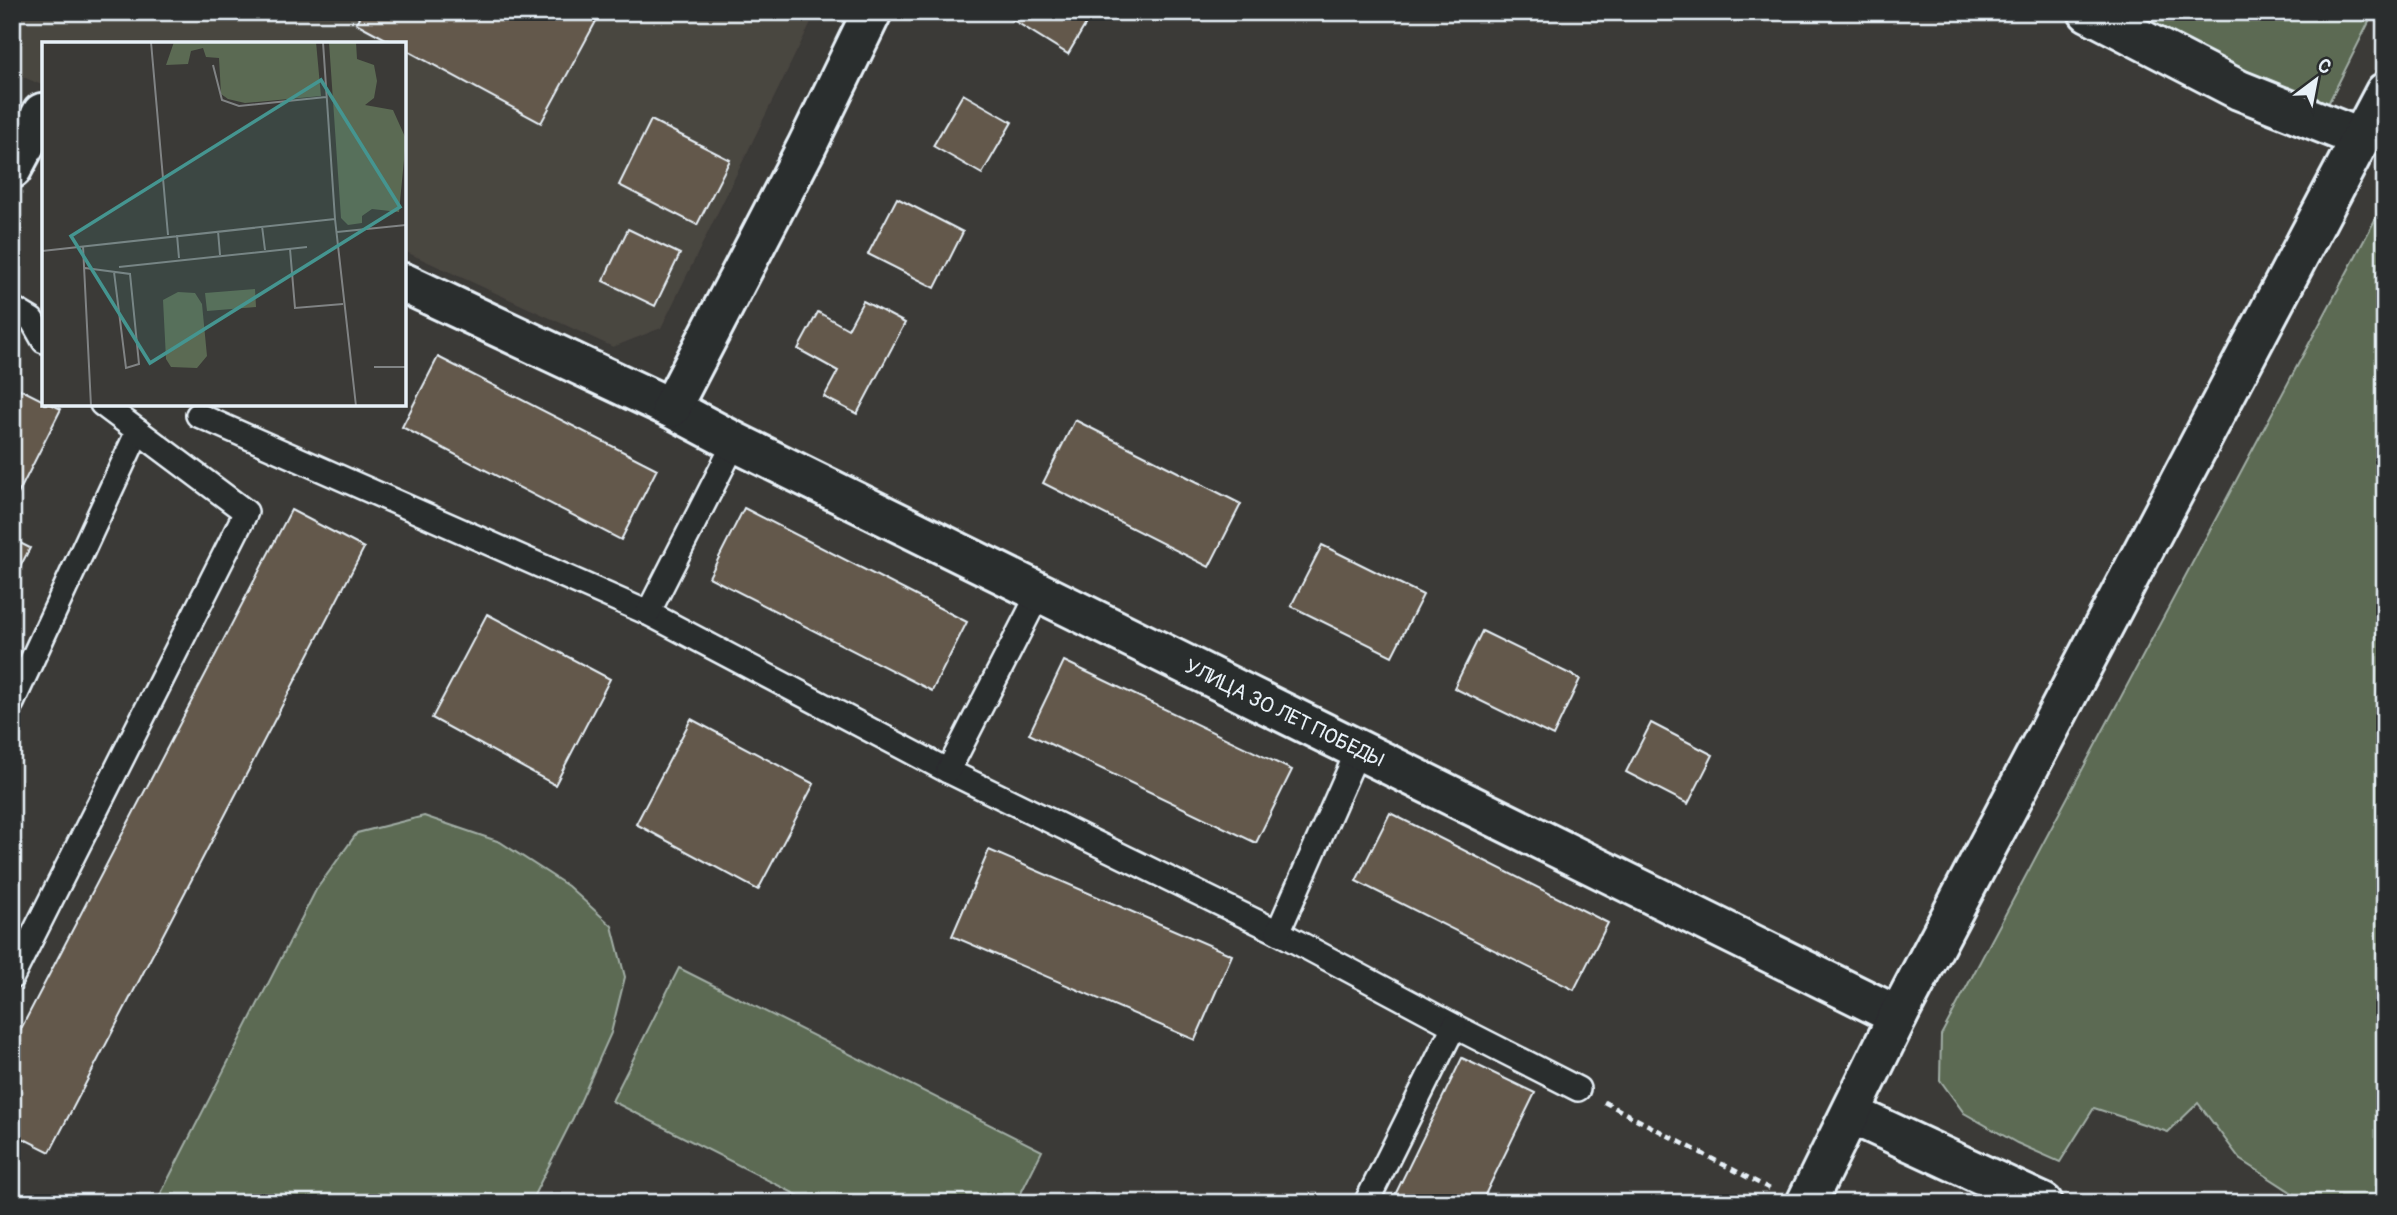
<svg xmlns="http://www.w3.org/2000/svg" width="2397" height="1215" viewBox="0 0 2397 1215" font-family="Pangolin,sans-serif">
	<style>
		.built { fill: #4a4641 }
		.green { fill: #5b6a53; stroke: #a2aea6; stroke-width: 2 }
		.building { fill: #64594b; stroke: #e8f1f8; stroke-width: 2 }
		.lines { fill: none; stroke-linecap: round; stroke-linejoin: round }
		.lane-casing { stroke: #e8f1f8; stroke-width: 28 }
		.street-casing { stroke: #e8f1f8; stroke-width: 44 }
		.secondary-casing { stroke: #e8f1f8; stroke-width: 44 }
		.path { stroke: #e8f1f8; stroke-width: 4.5; stroke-dasharray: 7 5; stroke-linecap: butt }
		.lane { stroke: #2a2d2e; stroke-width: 23 }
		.street { stroke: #2a2d2e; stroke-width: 38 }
		.secondary { stroke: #2a2d2e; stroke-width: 38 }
		.labels { text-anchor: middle; stroke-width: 6; stroke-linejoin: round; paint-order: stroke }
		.street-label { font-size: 21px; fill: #e8f1f8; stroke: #2a2d2e }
		.inset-road { fill: none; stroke: #808384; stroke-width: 2 }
		.view { fill: #459590; fill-opacity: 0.15; stroke: #459590; stroke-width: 3.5 }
		.inset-edge { fill: none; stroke: #e8f1f8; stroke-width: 3.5 }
	</style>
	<rect width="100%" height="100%" fill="#3b3a37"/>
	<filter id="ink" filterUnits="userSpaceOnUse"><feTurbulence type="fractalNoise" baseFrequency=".0143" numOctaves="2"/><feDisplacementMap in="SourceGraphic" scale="14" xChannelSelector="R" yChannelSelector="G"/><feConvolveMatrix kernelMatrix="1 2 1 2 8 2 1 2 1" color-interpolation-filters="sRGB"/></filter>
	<g filter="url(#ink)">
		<path class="built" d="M12,12h804l-155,316 -48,19 -209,-96v-207h-360v42l-32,-14z"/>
		<g class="green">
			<path d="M2111,12h263l-46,92 -104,-30z"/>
			<path d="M2385,201v1002h-77l-68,-44 -42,-56 -30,29 -74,-24 -34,54 -43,-19 -53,-30 -24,-33 1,-45z"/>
			<path d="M424,816l76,26 68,44 44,40 13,51 -14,56 -38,85 -43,85h-374l160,-313 41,-57z"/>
			<path d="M679,968l363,183 -26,52h-203l-201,-102z"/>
		</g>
		<g class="building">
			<path d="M362,12h239l-60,111 -137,-74v-5h-9l-39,-21z"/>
			<path d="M1000,12h93l-25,42z"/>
			<path d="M963,94l49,28 -30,52 -49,-28z"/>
			<path d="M651,120l79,40 -33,65 -78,-40z"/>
			<path d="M897,198l66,34 -28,56 -67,-34z"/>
			<path d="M628,229l52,25 -25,52 -52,-25z"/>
			<path d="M863,301l42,22 -48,91 -33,-17 14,-26 -40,-22 20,-37 30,17z"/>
			<path d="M438,357l219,112 -36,71 -219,-113z"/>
			<path d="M12,385l32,16v3h7l10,5 -49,97z"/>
			<path d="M1075,420l166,84 -32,63 -166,-84z"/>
			<path d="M744,508l223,114 -35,69 -223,-114z"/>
			<path d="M291,510l73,38 -314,604 -38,-19v-87z"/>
			<path d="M12,539l18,9 -18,34z"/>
			<path d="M1322,545l101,50 -31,61 -101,-50z"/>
			<path d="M487,614l123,65 -55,106 -123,-67z"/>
			<path d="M1482,631l98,48 -27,57 -99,-48z"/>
			<path d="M1064,661l228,109 -36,73 -227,-109z"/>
			<path d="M691,719l123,65 -56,106 -122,-66z"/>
			<path d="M1651,723l62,32 -25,49 -62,-32z"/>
			<path d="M1390,813l218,110 -34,67 -218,-109z"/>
			<path d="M989,850l243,105 -37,85 -243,-104z"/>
			<path d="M1462,1058l73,35 -54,110h-90z"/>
		</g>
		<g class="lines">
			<g class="lane-casing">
				<g id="lane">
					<path d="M12,308l20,12 12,21"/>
					<path d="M198,415l450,198 300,158 330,161 176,94 124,63"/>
					<path d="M648,613l87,-171"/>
					<path d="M12,703l126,-272"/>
					<path d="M948,771l91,-178"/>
					<path d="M1278,932l81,-184"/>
					<path d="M12,977l234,-465 -144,-108"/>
					<path d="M1366,1203l88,-177"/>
				</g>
			</g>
			<g class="street-casing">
				<g id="street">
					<path d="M2088,12l151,78 121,48"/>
					<path d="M12,169l30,-56"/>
					<path id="s1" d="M404,283l267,125 64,34 1163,574"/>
					<path d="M671,408l135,-260 66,-136"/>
					<path d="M1851,1114l192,89"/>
				</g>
			</g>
			<g class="secondary-casing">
				<path id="secondary" d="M1806,1203l92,-187 487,-924"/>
			</g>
			<path class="path" d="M1604,1102l166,87"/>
			<use href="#lane" class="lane"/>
			<use href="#street" class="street"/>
			<use href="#secondary" class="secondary"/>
		</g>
	</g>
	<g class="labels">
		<g class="street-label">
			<text dy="7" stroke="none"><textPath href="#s1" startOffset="980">УЛИЦА 30 ЛЕТ ПОБЕДЫ</textPath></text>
		</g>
	</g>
	<g transform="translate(42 42)">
		<rect width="364" height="364" fill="#3b3a37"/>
		<path d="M132,0h142l5,54 -76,7 -17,-4 -7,-5 -2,-36 -13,-1 -3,-9 -12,3 -3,13 -22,1zM287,0h27l1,17 17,6 3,16 -3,17 -9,7 28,5 13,29 -7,73 -27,-3 -10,7v7l-14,2 -7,-7zM213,247l1,18 -49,4 -2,-18zM136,250l17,1 7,11 5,52 -10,12 -26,-1 -5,-8 -3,-59z" fill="#5b6a53"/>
		<path class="inset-road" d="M109,0l17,193M281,0l12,177 21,187M171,23l9,35 17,6 87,-9M220,184l3,24M176,189l2,24M295,190l69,-7M135,193l2,23M41,204l8,160M248,207l5,59 48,-4M0,209l293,-32M77,225l188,-20M43,226l45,6 9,90 -13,4 -12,-96M332,325h32"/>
		<path class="view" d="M279,38l79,127 -250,156 -79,-127z"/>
		<rect width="364" height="364" class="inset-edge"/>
	</g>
	<rect width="2397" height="1215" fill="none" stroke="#2a2d2e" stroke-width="42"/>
	<rect x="21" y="21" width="2355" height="1173" fill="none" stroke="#e8f1f8" stroke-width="2.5" filter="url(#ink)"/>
	<g transform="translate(2316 80) rotate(32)" stroke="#2a2d2e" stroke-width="5" paint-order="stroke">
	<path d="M0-5L12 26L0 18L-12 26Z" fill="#e8f1f8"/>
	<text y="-10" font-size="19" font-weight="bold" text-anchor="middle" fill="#e8f1f8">С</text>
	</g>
</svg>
